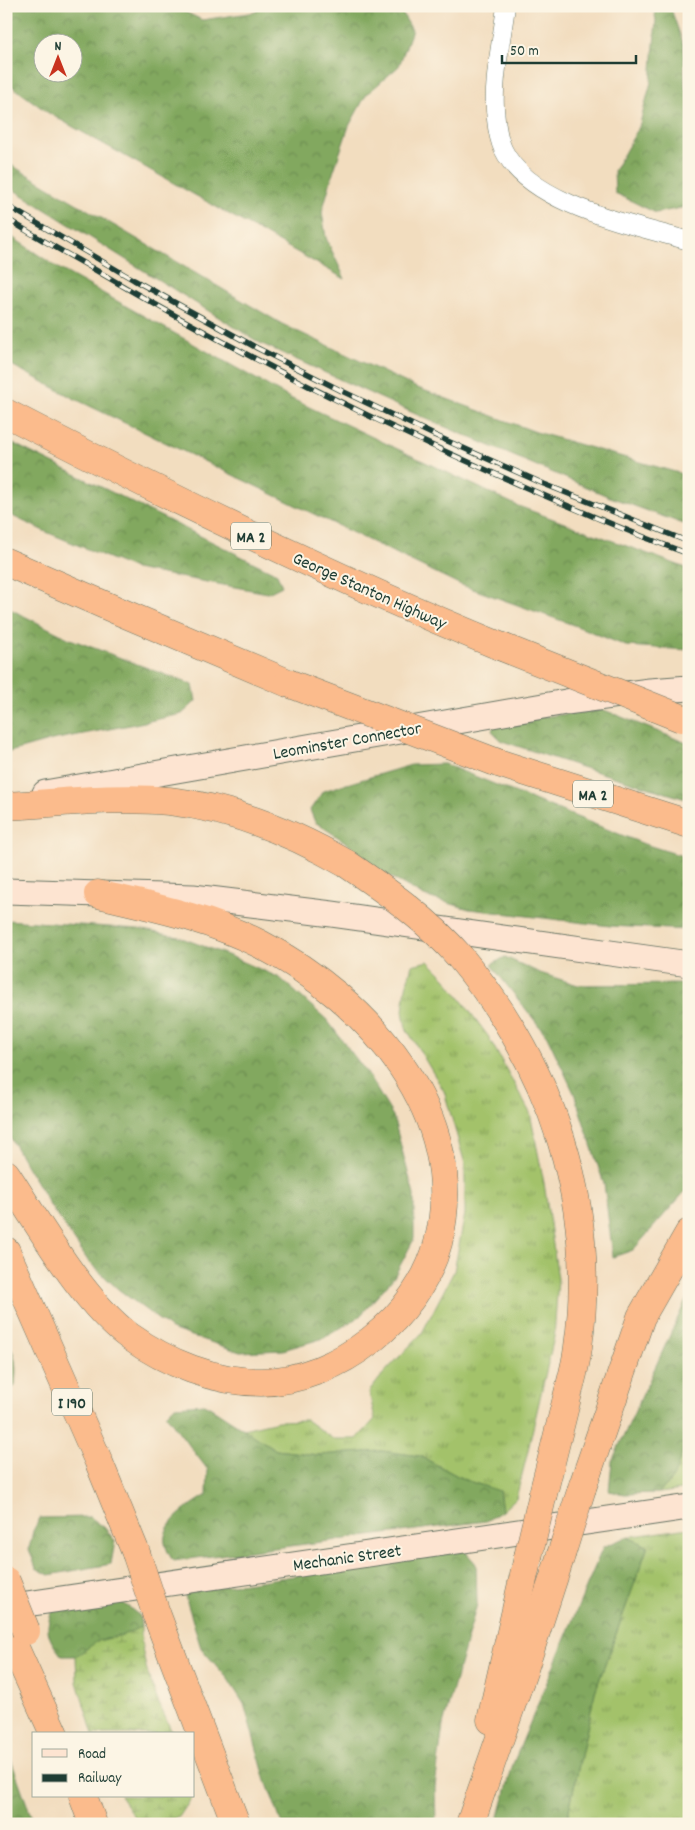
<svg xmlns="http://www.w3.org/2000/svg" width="695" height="1830" viewBox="0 0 695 1830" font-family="Dekko,sans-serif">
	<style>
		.grass { fill: url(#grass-tufts); stroke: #618050 }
		.forest { fill: url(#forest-crowns); stroke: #50724a; fill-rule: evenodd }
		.wetland { fill: url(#wetland-marsh); stroke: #618050 }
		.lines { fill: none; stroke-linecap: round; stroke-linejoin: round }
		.street-casing { stroke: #697565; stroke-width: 19 }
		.secondary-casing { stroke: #697565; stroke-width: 27 }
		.highway-casing { stroke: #697565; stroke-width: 29 }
		.street { stroke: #fff; stroke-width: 18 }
		.secondary { stroke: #fde4d1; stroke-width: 25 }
		.highway { stroke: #fbbb8c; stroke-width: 28 }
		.rail-casing { stroke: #1f3d34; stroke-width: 5.5 }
		.rail { stroke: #fcf5e5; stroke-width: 4; stroke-dasharray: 11; stroke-linecap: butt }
		.highway-bridge-casing { stroke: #697565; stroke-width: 29; stroke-linecap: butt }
		.highway-bridge { stroke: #fbbb8c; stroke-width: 28 }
		.labels { text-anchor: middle; stroke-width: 4; stroke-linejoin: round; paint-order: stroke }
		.shield { fill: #fcf5e5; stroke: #617469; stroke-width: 1 }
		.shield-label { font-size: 16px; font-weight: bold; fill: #1f3d34 }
		.street-label { font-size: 18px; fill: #1f3d34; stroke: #fcf5e5 }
	</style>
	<defs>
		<pattern id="grass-tufts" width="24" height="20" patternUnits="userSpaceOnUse" patternTransform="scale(1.25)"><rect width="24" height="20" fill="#a3c26b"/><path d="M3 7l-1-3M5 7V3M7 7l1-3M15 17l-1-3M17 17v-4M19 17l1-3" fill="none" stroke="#849f59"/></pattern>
		<pattern id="forest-crowns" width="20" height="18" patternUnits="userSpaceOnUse" patternTransform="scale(1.25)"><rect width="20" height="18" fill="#82a85f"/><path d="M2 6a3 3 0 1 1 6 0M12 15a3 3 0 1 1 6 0" fill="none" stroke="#6a8a4f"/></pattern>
		<pattern id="wetland-marsh" width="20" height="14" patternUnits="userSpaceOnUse" patternTransform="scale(1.25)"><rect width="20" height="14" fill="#a3c26b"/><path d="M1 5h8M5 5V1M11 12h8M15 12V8" fill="none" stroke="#849f59"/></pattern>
	</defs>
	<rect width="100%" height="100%" fill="#fcf5e5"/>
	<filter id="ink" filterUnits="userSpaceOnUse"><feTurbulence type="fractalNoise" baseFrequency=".02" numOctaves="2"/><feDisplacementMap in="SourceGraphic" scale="10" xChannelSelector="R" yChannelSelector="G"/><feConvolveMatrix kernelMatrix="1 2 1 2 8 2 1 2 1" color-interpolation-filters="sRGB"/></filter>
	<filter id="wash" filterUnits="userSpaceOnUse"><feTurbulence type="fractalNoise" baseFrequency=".0096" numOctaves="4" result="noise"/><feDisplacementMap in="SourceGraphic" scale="20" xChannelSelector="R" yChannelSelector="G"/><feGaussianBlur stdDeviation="1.12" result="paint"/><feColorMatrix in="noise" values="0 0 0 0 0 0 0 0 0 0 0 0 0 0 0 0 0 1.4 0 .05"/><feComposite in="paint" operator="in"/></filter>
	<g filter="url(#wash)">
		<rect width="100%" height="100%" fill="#f2ddbf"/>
		<g class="grass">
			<path d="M428,961l17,17 43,58 42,77 14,70 14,96 -4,58 -29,126 -9,35 -14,13 -3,-20 -34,-11 -45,-24 -38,-5 -64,4 -42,-5 -33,-21 35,-8 28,-1 27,19h24l18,-20 -6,-27 15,-19 38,-40 32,-62 11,-57v-50l-21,-73 -38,-63 -3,-17 3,-24 6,-22z"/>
			<path d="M689,1435v54l-30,4 14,-15z"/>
			<path d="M689,1528v296h-123l29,-132 53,-146 -21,-9z"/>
		</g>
		<g class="forest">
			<path d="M6,6h167l29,14 54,-8 3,-6h139l14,24 -13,36 -33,29 -17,31 -16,47 -11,39 4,26 19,41 -295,-165 -44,-32zM42,42h30v30h-30z"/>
			<path d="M653,6h17l14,40 1,43 4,2v111l-3,5 -30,6 -41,-20 -1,-22 25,-44 12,-45 5,-62z"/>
			<path d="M6,162l276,162 133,63 121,45 153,44v50l-79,-29 -188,-80 -162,-74 -254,-158z"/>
			<path d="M6,233l52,35 232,130 228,108 171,63v81l-63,-4 -47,-19 -120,-43 -386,-186 -67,-36z"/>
			<path d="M6,440l271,134 5,12 -14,7 -133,-24 -91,-38 -38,-18z"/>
			<path d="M6,607l64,32 123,46 3,16 -14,13 -52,11 -78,15 -46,13z"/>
			<path d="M604,710l85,34v56l-114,-35 -73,-24 -10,-10 3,-9z"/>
			<path d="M444,764l200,80 45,14v72l-79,-4 -141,-17 -45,-13 -42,-24 -38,-31 -29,-19 -5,-12 13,-19 88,-26z"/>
			<path d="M6,920l132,9 41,8 51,19 50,22 47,42 40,53 26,43 21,79v44l-20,38 -34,39 -36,22 -41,12 -43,2 -69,-23 -53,-40 -29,-27 -39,-57 -44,-74z"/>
			<path d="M505,957l35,16 38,12 111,-1v203l-56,63 -20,7 -9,-73 -30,-91 -27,-57 -56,-71z"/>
			<path d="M689,1294v141l-16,43 -14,15 -34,1 -16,-3 3,-30z"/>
			<path d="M6,1336c10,22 11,26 9,50l-9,7z"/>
			<path d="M205,1404l71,46 42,5 64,-4 38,5 45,24 34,11 3,20 -16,10 -313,40c-3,-5 -7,-12 -8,-18 -4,-21 28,-39 42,-48l1,-25 -42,-55 9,-9z"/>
			<path d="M90,1517l14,10 11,14 -4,23 -62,11 -13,-7 -7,-19 4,-18 7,-13z"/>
			<path d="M627,1537l21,9 -53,146 -29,132h-69l16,-60 90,-217z"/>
			<path d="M465,1551l11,13 1,40 -34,121 -8,62 1,37h-154l-16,-43 -22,-77 -16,-25 -27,-31 -17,-56z"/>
			<path d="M122,1602l18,14 1,11 -18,8 -25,6 -22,15h-14c-13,-16 -19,-26 -9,-46z"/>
			<path d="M6,1746l28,78h-28z"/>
		</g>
		<g class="wetland">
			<path d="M141,1627c-1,38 16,73 32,107h-80l-16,-52 -1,-26 22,-15 25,-6z"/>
			<path d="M120,1796h73l-14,21 -19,7h-9l-16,-6z"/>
		</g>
	</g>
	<g filter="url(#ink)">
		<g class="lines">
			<g class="street-casing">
				<path id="street" d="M506,6c-4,34 -15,80 -10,113 1,10 3,21 7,30 26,56 132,76 186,92"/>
			</g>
			<g class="secondary-casing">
				<g id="secondary">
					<path d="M45,793l521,-91 84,-11 39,-3"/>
					<path d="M6,891l187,6 139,17 357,50"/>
					<path d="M6,1607l683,-100"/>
				</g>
			</g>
			<g class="highway-casing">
				<g id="highway">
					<path d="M6,413c162,84 327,165 496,234"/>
					<path d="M6,562l110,48 172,73"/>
					<path d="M498,763l191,61"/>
					<path d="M6,806c54,-3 109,-10 163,-5 63,7 124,32 178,63"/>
					<path d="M460,957c92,110 138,247 118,390 -2,19 -8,37 -12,55 -8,31 -15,61 -23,92"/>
					<path d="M6,1174c33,50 75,126 123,162 38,27 85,46 132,46 77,-1 158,-65 177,-139 33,-128 -71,-244 -178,-299 -51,-26 -107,-37 -162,-50"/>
					<path d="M6,1251l92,209 38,93"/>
					<path d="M582,1488l59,-171 48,-84"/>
					<path d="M156,1613l80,211"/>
					<path d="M6,1628l48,106"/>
					<path d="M491,1720l37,-163"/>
					<path d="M83,1796l10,28"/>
					<path d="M470,1824l54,-155 37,-114"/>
				</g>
			</g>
			<use href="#street" class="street"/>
			<use href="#secondary" class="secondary"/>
			<use href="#highway" class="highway"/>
			<g class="rail-casing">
				<g id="rail">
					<path d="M6,205l128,75 123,68 87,44 90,43 110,49 145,58"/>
					<path d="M6,218c28,18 58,34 86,50 129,76 262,144 399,204 65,29 131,58 198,82"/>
				</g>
			</g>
			<use href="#rail" class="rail"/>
			<g class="highway-bridge-casing">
				<g id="highway-bridge">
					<path d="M502,647l179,71"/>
					<path d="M288,683l210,80"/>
					<path d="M347,864c41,28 81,56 113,93"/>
					<path d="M136,1553l20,60"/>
					<path d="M561,1555l21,-67"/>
					<path d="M528,1557l15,-63"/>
					<path d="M6,1581l20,50"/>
				</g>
			</g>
			<use href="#highway-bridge" class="highway-bridge"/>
		</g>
	</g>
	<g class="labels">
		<g class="shield">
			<rect x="231" y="522.5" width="40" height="27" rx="4"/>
			<rect x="573" y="780.5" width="40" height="27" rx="4"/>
			<rect x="52" y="1388.5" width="40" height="27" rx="4"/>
		</g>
		<g class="shield-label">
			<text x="251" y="542">MA 2</text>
			<text x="593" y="800">MA 2</text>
			<text x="72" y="1408">I 190</text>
		</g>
		<g class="street-label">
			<text transform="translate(370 590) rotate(24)" y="6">George Stanton Highway</text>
			<text transform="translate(347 740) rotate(-10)" y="6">Leominster Connector</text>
			<text transform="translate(347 1557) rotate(-8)" y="6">Mechanic Street</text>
		</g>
	</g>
	<rect width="695" height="1830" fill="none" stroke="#fcf5e5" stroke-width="25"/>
	<rect x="32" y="1732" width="162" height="65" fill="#fcf5e5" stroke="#a4ab9e"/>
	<rect x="42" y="1749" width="25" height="8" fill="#fde4d1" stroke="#a4ab9e"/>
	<text x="78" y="1758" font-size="15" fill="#1f3d34">Road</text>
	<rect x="42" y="1774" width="25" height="8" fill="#1f3d34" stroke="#a4ab9e"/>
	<text x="78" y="1782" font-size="15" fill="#1f3d34">Railway</text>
	<g transform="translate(58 58)"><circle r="24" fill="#fcf5e5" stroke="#a4ab9e"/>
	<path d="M0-4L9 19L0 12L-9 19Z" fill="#c8321e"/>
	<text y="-8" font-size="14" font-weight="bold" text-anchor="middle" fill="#1f3d34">N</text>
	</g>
	<path d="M502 55v8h134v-8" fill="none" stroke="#1f3d34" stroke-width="2.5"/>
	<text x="510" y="55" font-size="15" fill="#1f3d34" stroke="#fcf5e5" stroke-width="4" paint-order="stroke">50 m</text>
</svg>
